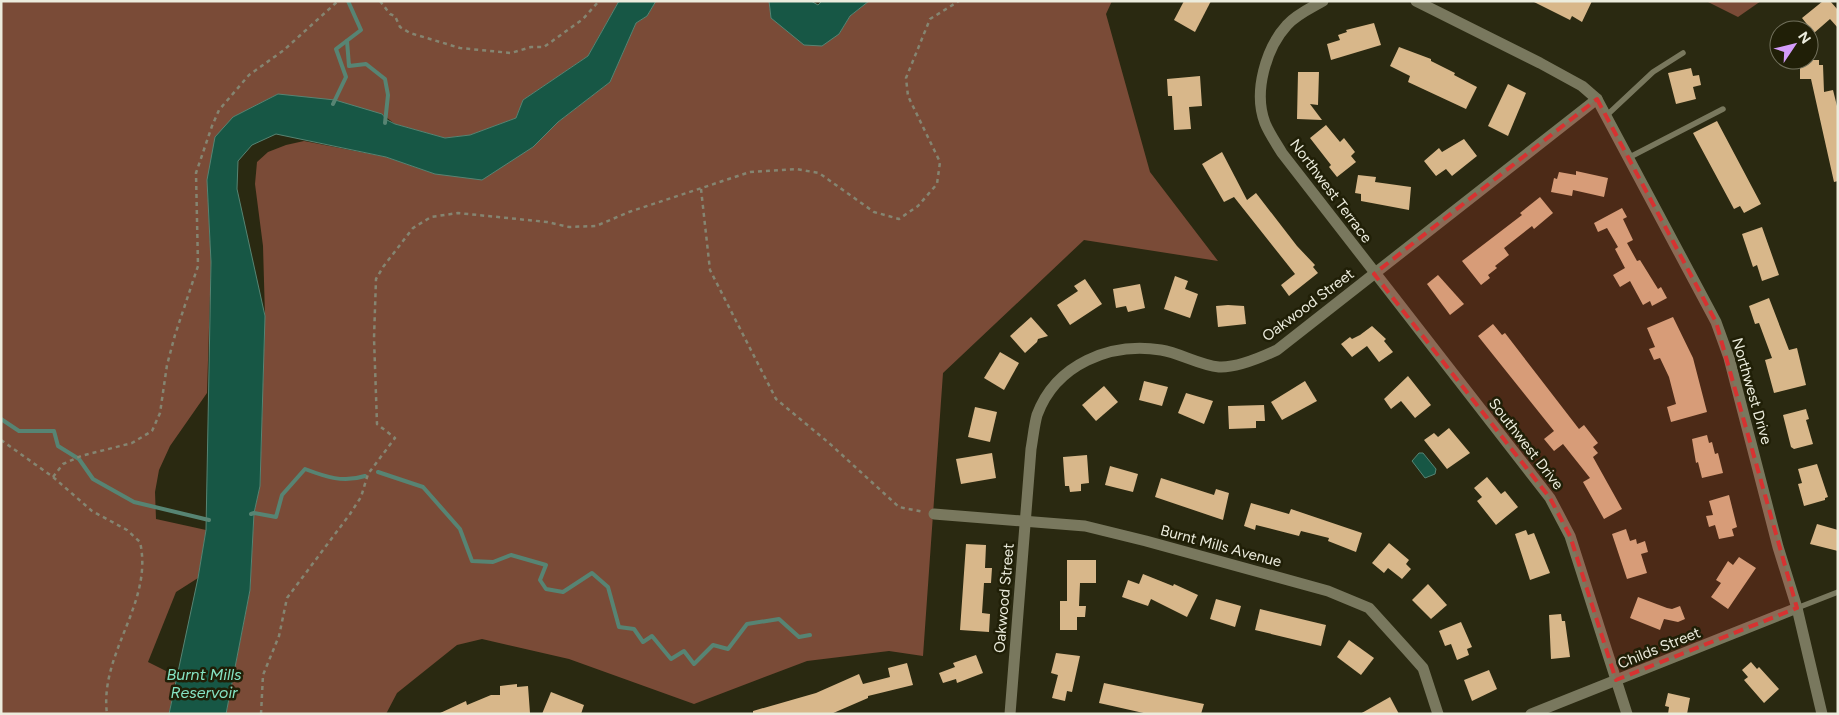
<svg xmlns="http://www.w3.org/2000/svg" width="1839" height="715" viewBox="0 0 1839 715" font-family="Figtree,sans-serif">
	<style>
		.forest { fill: #7a4b37 }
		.water { fill: #175745; stroke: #578473 }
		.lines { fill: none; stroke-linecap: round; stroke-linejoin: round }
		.stream { stroke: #578473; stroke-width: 4 }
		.building { fill: #d8b78a }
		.path { stroke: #858571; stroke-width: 2.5; stroke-dasharray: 4 4; stroke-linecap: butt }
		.service { stroke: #79785e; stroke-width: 5.5 }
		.minor { stroke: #79785e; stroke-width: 11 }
		.marked { fill: #d73231; fill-opacity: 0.2; stroke: #d73231; stroke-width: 4; stroke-dasharray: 10 6; stroke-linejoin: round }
		.labels { text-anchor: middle; stroke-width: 5; stroke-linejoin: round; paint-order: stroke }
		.street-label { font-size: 15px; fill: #ececdd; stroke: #201f07 }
		.water-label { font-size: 16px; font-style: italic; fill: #85e3c3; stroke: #201f07 }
	</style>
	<rect width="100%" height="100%" fill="#2a2911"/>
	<g class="forest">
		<path d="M1,1h618l-31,55 -65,44 -7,18 -46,17 -25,3 -50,-14 -13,-10 -104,-20 -45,23 -26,63 4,82 -4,131 -37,53 -11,24 -4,22 1,27 50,11 -8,48 -22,14 -28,70 28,14 -7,38h-168z"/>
		<path d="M656,1h113l2,17 68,16 11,-18 19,-15h243l-6,13 44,158 68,89 -134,-21 -141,133 -20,283 -34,-5 -82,10 -113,43 -125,-45 -87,-20 -25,6 -60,48 -11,21h-160l24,-124 4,-77 6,-27 5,-170 -2,-70 -8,-62 2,-22 11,-10 18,-7 18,-4 82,16 49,17 98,-27 25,-25 52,-40 26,-59 11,-7z"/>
		<path d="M1706,1h55l-23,16z"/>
	</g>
	<g class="water">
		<path d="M619,1h37l-9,15 -11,7 -26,59 -52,40 -25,25 -51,33 -47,-6 -49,-17 -110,-23 -24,11 -14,16 -1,28 28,127 -5,170 -6,27 -4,77 -24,124h-57l29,-136 8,-48 5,-268 -4,-82 8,-43 18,-20 45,-23 57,6 47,14 5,6 8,4 50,14 25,-3 46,-17 7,-18 65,-44z"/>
		<path d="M769,1h42l7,4 4,-4h47l-19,15 -11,18 -17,12 -18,-1 -33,-27z"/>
		<path d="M1419,453h4l13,16 -1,5 -10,4 -13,-17z"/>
	</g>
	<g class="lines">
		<g class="stream">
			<path d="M347,41l2,25 17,-2 19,15 3,16 -3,28"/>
			<path d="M333,104l13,-27 -10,-28 25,-19 -13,-29"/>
			<path d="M1,419l18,12h35l4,15 21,13 14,20 41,23 75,18"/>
			<path d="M378,472l45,15 37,42 12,32 21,1 18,-7 35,10 -6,15 6,9 17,3 29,-19 16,14 11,40 15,2 9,13 9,-6 19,23 13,-8 10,13 19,-19 15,4 19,-25 32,-5 20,18 11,-2"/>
			<path d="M251,514l3,-1 22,4 6,-22 23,-26c21,8 38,14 60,7"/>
		</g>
	</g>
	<g class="building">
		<path d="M1184,1h27l-16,31 -21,-12z"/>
		<path d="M1532,1h60l-10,21 -10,-6 -2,4z"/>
		<path d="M1823,1h7l8,9v18l-8,-9 -16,14 -12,-15z"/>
		<path d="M1374,23l7,22 -50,15 -4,-16 13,-4 -2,-5 9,-3 -1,-2z"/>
		<path d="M1399,47l32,12v2l24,12 -1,2 23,12 -11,22 -58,-27 2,-6 -20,-10z"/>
		<path d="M1800,60h19v5h4l1,27 9,-2 5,20v71l-4,1 -23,-103h-11z"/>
		<path d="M1691,68l2,8 6,-1 2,10 -8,2 3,12 -20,5 -8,-31z"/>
		<path d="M1298,72h21l-1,33 -8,-1 12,16 -25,-1z"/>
		<path d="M1200,76l2,30 -13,1 2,22 -17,1 -2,-34h-4l-1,-17z"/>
		<path d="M1508,84l18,9 -18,43 -20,-10z"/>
		<path d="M1717,121l44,83 -17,9 -4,-7 -6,3 -41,-76z"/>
		<path d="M1326,125l14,17 4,-4 11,14 -4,4 5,6 -19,15 -8,-10 2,-2 -21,-27z"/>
		<path d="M1464,139l13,17 -25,20 -6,-7 -10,7 -12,-15 15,-13 3,4z"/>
		<path d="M1222,152l25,48 9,-7 41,53 18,19 -2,2 5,6 -29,23 -8,-11 14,-11 -61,-77 -10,5 -22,-38z"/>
		<path d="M1576,171l32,7 -4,19 -31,-7 -1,6 -21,-4 3,-14 3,1 2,-7 17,3z"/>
		<path d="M1358,175l18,2 -1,5 36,5 -2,23 -48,-9v-7l-6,-1z"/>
		<path d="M1540,197l13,16 -19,16 -2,-3 -28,22 5,7 -14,11 2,2 -9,7 2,3 -9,7 -19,-24 60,-46 -2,-2z"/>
		<path d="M1622,208l5,9 -4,2 10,21 -6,3 10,18 3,-1 18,29 3,-2 6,11 -15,8 -2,-5 -7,4 -13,-24 -10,6 -7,-12 12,-7 -10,-19 3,-2 -11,-19 -9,4 -4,-9z"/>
		<path d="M1762,227l17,48 -17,6 -5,-16 -4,2 -11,-33z"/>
		<path d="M1438,275l26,29 -14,11 -23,-31z"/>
		<path d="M1175,276l13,5 -3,8 13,5 -8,24 -26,-9z"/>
		<path d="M1085,279l17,25 -32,21 -13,-20 21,-14 -4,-5z"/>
		<path d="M1140,284l5,24 -17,4 -2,-6 -10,2 -3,-19z"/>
		<path d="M1769,298l20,52 8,-2 9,37 -32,8 -9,-33 7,-2 -13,-35 -4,1 -6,-18z"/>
		<path d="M1228,305l16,1 2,18 -28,3 -2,-21z"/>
		<path d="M1031,317l17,19 -10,3 -1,3 -12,11 -15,-17z"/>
		<path d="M1673,317l20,41 14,54 -36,10 -4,-15 9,-3 -7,-27 -9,-19 -6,2 -5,-11 6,-2 -8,-19z"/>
		<path d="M1493,324l9,11 3,-2 74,96 5,-4 14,18 -5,4 5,6 -5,4 29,52 -18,10 -21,-37 7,-4 -27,-34 -9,7 -10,-12 10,-8 -76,-95z"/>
		<path d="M1372,326l14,13 -2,2 9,11 -14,10 -12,-16 -15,11 -11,-13 9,-7 2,2 8,-4z"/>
		<path d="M1000,352l19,11 -15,27 -20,-12z"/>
		<path d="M1408,376l23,29 -16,13 -14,-17 -10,8 -7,-10z"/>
		<path d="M1144,381l24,6 -6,19 -23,-6z"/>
		<path d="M1305,381l12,20 -35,19 -11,-18z"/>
		<path d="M1104,386l14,16 -22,19 -14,-16z"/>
		<path d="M1186,393l27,8 -9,23 -26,-11z"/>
		<path d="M1264,405l1,16h-9v7l-27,1 -1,-23z"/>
		<path d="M975,407l22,5 -7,30 -22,-5z"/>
		<path d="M1806,409l3,10 -3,1 7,24 -19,5 -3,-2 -8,-32z"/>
		<path d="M1449,428l21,25 -23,16 -23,-29 10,-7 4,4z"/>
		<path d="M1707,435l2,8 3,-1 3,12 3,-1 5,20 -21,5 -4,-16 -2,1 -4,-24z"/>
		<path d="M992,453l4,25 -35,6 -5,-25z"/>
		<path d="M1087,455l2,28 -8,1v7l-11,1 -1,-6h-4l-2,-29z"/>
		<path d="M1817,464l11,33 -3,1v2l-21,6 -6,-22 4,-1 -4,-14z"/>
		<path d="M1110,466l28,8 -5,18 -28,-7z"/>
		<path d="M1487,477l14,17 4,-3 13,16 -22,18 -19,-24 5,-4 -8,-9z"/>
		<path d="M1161,478l53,17 2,-6 13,4 -6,27 -68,-23z"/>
		<path d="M1729,495l8,32 -5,2 2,7 -15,3 -4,-14 -6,2 -3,-11 7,-1 -4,-14z"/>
		<path d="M1251,503l38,11 2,-5 71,24 -6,19 -28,-11 1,-3 -28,-7 -2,5 -43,-11 -1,5 -11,-4z"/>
		<path d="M1817,524l21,6v21l-28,-7z"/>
		<path d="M1626,529l4,12 6,-2 1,5 8,-3 3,11 -7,2 6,19 -20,6 -15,-45z"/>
		<path d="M1526,530l2,5 6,-2 16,40 -20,7 -15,-46z"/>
		<path d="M1389,543l20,17 -3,4 5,5 -9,10 -14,-11 -4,5 -12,-10z"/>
		<path d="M966,544l20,1 -1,23h7l-1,15h-7l-2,30 8,1 -1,18 -29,-2z"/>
		<path d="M1739,557l17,11 -28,41 -17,-12 10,-14 -5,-3 12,-19 5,4z"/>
		<path d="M1067,560h29v23h-16l-1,23h7l-1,11h-8v13h-17v-29h7z"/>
		<path d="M1143,574l30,12 1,-2 24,11 -11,22 -36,-18 -3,7 -26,-9 6,-17 11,4z"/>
		<path d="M1428,584l19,21 -16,14 -19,-19z"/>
		<path d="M1638,597l29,11 5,1 8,-3 5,13 -7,3 -14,-3 -4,11 -30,-12z"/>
		<path d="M1216,599l25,7 -6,21 -25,-8z"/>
		<path d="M1260,609l66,16 -5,21 -66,-16z"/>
		<path d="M1561,614l1,7h3l5,36 -19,2 -2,-44z"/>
		<path d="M1461,622l11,25 -5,2 2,6 -12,5 -6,-16 -6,2 -6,-15z"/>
		<path d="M1349,640l25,18 -13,17 -24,-18z"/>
		<path d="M1056,653l24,3 -8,36 -5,-1 -2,10 -13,-3 6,-23 -7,-2z"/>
		<path d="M976,655l7,18 -26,10 -1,-4 -13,4 -4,-10 16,-6 -2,-4z"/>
		<path d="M1751,662l6,7 2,-2 20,22 -15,14 -20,-23 4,-3 -6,-7z"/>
		<path d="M907,663l6,22 -45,11v2l-37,16h-78v-3l63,-18 43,-19 4,10 27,-7 -2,-9z"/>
		<path d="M1489,670l8,19 -25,12 -8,-21z"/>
		<path d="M1104,683l100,21 -3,10h-53l-49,-11z"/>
		<path d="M517,684v3l11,-1 2,27 -92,1 28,-13 1,4 24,-10h9v-9z"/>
		<path d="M551,692l33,13 -3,9h-39z"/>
		<path d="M1668,693l22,5 -3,16h-19l1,-7 -4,-1z"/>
		<path d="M1390,697l9,17h-39z"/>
	</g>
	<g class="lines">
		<g class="path">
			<path d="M380,1l10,13 5,2 5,11 10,6 50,15 51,5 20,-6h13l39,-28 16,-18"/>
			<path d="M701,189l9,81 66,129 53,44 70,64 25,5"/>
			<path d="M1,440l52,37 39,34 35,19 13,12c14,61 -41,111 -33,172"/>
			<path d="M53,477l10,-13 18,-8 51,-13 20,-12 8,-18 7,-48 8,-30 23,-69 -2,-93 16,-47 7,-16 30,-35 35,-25 54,-49"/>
			<path d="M261,714l2,-39 16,-39 8,-38 63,-84 11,-17 7,-23 27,-36 -18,-14 -3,-86 2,-59 7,-12 30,-39 18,-11 27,-4 89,9 22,5 27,-1 33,-14 121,-40 46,-3 23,4 55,39 25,7 19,-13 19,-22 3,-22 -32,-66 -2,-18 24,-59 29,-18"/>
		</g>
		<g class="service">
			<path d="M1606,116l47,-44 30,-19"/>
			<path d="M1628,158l95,-49"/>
			<path d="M1797,608l41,-16"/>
		</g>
		<g class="minor">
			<path d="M1323,1c-12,7 -26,13 -36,24 -21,23 -34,67 -22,98 4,10 11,20 17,30l268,345 20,38 57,178"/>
			<path d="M1416,1l124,62 42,23 15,13 119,223 13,36 49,189 19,61 25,106"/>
			<path d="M934,514l151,12 61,15 182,50 41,17 38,42 16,18 15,46"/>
			<path d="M1010,714l21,-265c2,-11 3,-23 6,-34 19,-51 73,-73 124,-65 19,3 38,15 58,17 17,1 43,-10 58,-17l320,-251"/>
			<path d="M1531,714l266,-106"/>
		</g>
	</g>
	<path class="marked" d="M1597,99l119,223 81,286 -181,72 -46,-144 -20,-38 -176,-224z"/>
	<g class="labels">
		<g class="street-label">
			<text transform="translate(1331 191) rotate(53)" y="5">Northwest Terrace</text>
			<text transform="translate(1308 305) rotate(-37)" y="5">Oakwood Street</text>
			<text transform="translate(1752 391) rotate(74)" y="5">Northwest Drive</text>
			<text transform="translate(1526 444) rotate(52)" y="5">Southwest Drive</text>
			<text transform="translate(1221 546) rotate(15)" y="5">Burnt Mills Avenue</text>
			<text transform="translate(1004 598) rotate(-85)" y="5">Oakwood Street</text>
			<text transform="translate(1659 648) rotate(-22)" y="5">Childs Street</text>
		</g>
		<g class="water-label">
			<text x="204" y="680">Burnt Mills<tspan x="204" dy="18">Reservoir</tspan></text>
		</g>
	</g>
	<rect width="1839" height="715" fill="none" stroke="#ececdd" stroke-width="5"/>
	<g transform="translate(1794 45) rotate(55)"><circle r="24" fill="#201f07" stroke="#72715d"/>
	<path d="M0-4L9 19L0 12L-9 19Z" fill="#d49cfb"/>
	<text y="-8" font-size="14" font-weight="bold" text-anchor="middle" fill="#ececdd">N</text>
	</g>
</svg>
